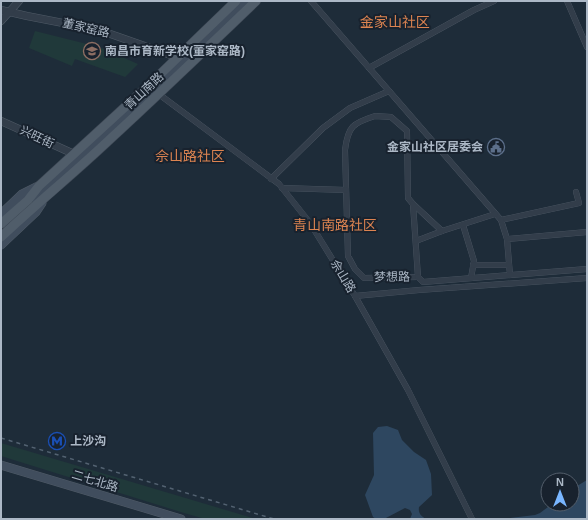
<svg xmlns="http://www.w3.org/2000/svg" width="588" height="520" viewBox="0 0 588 520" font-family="Helvetica,'Noto Sans SC',sans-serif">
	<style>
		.green { fill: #20393a }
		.water { fill: #2e4760 }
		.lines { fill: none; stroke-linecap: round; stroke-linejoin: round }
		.minor-casing { stroke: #505b67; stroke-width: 6 }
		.tertiary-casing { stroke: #505b67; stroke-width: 8 }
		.secondary-casing { stroke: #505b67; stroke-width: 9 }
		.primary-casing { stroke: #3c4653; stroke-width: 10 }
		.minor { stroke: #323d4a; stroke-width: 5.5 }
		.tertiary { stroke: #323d4a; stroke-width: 7 }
		.secondary { stroke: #404d5d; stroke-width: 8 }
		.primary { stroke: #505d6a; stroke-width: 9 }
		.rail { stroke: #536271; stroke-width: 1.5; stroke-dasharray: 4 4; stroke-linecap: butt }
		.labels { text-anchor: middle; stroke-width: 4; stroke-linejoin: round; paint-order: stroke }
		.street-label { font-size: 12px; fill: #acb8c6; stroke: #18222e }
		.poi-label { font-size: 12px; font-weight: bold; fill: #acb8c6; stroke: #18222e; text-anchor: start }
		.quarter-label { font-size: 14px; fill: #dd8451; stroke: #18222e }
	</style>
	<rect width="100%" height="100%" fill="#1e2c39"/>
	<g class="green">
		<path d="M35,31l64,16 39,17 -13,13 -50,-18 -3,7 -43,-18z"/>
		<path d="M1,443l255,76h-51l-21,-6 -183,-57z"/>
	</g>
	<g class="water">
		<path d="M387,426l11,4 4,10 12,12 12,8 5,14 1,21 -13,12c-1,6 2,9 7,12h-16l2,-5 -2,-4 -5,-2 -21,11h-8l-3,-2 -8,-22 9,-20 -1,-42 5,-6z"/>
		<path d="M587,480v39h-86l34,-4 5,-2 12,-9h20v-15z"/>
	</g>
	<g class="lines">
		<g class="minor-casing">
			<g id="minor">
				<path d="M311,1l190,219 78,-17 -3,-11"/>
				<path d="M567,1l20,46"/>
				<path d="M369,68l105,-58 20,-9"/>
				<path d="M156,92l123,92 31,39 45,73 53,94 64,129"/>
				<path d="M375,116l16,1 16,14 1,67 5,6 5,73 -54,1 -9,-9 -7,-13 -3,-106c3,-24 8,-27 30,-34z"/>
				<path d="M271,179l52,-51 27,-20 39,-17"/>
				<path d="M282,188l64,2"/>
				<path d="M413,204l29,27"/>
				<path d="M501,220l6,19"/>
				<path d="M463,225l11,36 -3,17"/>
				<path d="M416,241l26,-10 53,-17"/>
				<path d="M473,265h36"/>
				<path d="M510,275l-3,-36 80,-7"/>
				<path d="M418,277l5,5 164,-13"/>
				<path d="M355,296l64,-6 168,-12"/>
			</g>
		</g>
		<g class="tertiary-casing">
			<g id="tertiary">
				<path d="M1,10l26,6 72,14 83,29"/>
				<path d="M1,21l18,-20"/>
				<path d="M1,121l73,33"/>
			</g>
		</g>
		<g class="secondary-casing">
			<g id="secondary">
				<path d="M212,34l34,-33"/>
				<path d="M37,201l6,-8 175,-162"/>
				<path d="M1,214l21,-20 16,-8"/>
				<path d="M1,245l35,-33 6,-9"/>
				<path d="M1,465l180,54"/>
			</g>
		</g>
		<g class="primary-casing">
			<g id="primary">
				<path d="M1,224l27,-24 11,-14 109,-100 88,-85"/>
				<path d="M1,237c35,-33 72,-63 107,-96 50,-46 99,-93 148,-140"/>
			</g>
		</g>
		<use href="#minor" class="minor"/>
		<use href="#tertiary" class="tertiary"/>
		<use href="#secondary" class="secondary"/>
		<use href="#primary" class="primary"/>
		<path class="rail" d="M1,438l273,81"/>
	</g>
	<defs>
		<g id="school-ring" transform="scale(0.9)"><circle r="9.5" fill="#18222e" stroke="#8d6e63" stroke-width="1.5"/><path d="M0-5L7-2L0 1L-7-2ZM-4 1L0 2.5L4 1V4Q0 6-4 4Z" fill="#8d6e63"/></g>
		<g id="civic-ring" transform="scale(0.9)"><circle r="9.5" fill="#18222e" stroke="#5c6f8a" stroke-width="1.5"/><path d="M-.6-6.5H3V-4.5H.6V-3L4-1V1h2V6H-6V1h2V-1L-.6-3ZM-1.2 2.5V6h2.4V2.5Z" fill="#5c6f8a"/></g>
		<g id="metro-ring" transform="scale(0.9)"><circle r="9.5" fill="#18222e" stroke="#1a4fb4" stroke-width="1.5"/><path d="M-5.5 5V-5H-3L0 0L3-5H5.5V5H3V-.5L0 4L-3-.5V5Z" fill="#1a4fb4"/></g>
	</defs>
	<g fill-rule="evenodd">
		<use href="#school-ring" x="92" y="51"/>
		<use href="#civic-ring" x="496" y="147"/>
		<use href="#metro-ring" x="57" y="441"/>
	</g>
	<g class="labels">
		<g class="street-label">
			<text transform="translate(86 28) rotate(13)" y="4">董家窑路</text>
			<text transform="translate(144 91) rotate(-43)" y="4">青山南路</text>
			<text transform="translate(37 137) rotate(25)" y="4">兴旺街</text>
			<text transform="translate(343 276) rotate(59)" y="4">佘山路</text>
			<text transform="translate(392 277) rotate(-1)" y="4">梦想路</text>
			<text transform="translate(95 481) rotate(17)" y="4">二七北路</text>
		</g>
		<g class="poi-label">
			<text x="105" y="55">南昌市育新学校(董家窑路)</text>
			<text x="483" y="151" text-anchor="end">金家山社区居委会</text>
			<text x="70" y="445">上沙沟</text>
		</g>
		<g class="quarter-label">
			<text x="395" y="27">金家山社区</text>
			<text x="190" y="161">佘山路社区</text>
			<text x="335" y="230">青山南路社区</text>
		</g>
	</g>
	<rect width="588" height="520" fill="none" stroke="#acb8c6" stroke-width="4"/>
	<g transform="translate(560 492)"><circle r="19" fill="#18222e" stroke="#535e6b"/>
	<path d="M0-3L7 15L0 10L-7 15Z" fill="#79b6ff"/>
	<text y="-6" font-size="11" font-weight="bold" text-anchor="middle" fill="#acb8c6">N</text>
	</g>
</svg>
